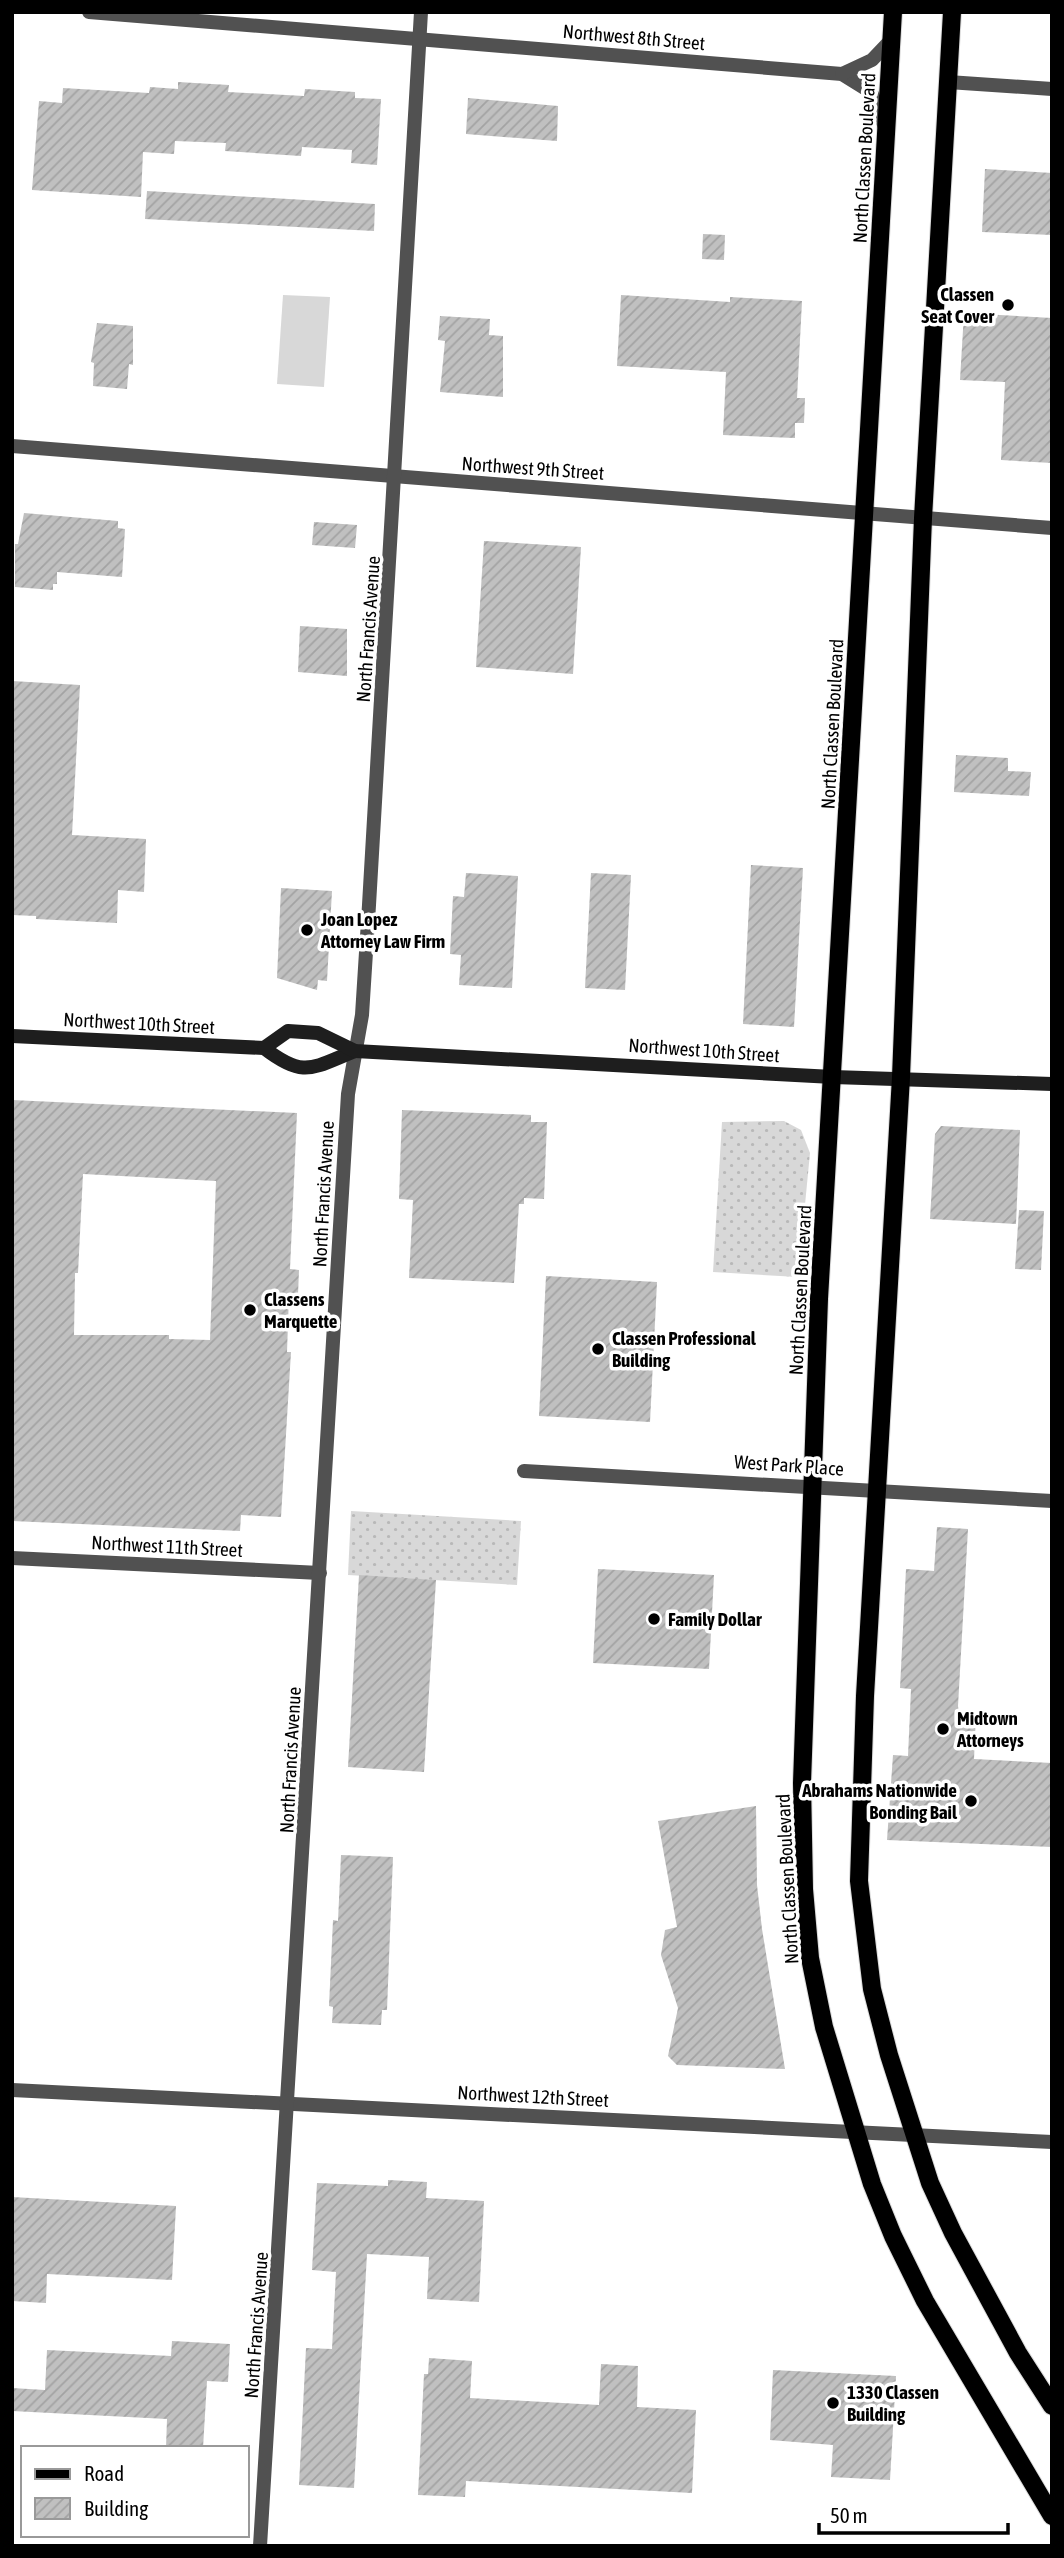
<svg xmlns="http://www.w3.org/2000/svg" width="1064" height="2558" viewBox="0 0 1064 2558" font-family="'Asap Condensed',sans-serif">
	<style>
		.grass { fill: url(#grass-dots) }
		.garden { fill: #d8d8d8 }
		.building { fill: url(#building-hatch); fill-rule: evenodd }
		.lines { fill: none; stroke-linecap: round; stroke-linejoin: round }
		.primary-casing { stroke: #dbdbdb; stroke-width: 20 }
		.street { stroke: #515151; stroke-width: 14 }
		.secondary { stroke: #1e1e1e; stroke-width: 14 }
		.primary { stroke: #000; stroke-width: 18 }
		.poi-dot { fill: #000; stroke: #fff; stroke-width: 2.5 }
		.labels { text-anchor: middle; stroke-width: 7; stroke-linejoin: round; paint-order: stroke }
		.street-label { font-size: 19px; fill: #000; stroke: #fff }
		.poi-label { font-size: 19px; font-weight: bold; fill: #000; stroke: #fff; text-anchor: start }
	</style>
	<defs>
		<pattern id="grass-dots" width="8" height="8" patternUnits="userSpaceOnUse" patternTransform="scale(1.75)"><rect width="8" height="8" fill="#d8d8d8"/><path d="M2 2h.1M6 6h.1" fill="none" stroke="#b8b8b8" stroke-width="1.8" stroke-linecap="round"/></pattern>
		<pattern id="building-hatch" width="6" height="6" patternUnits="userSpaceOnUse" patternTransform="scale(1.75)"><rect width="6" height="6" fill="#c0c0c0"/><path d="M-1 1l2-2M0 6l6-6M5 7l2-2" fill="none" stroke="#a3a3a3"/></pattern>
	</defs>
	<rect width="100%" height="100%" fill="#fff"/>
	<g class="grass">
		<path d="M784,1121l17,9 9,23 -12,124 -85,-5 9,-150z"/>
		<path d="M351,1511l170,10 -4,64 -169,-10z"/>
	</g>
	<path class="garden" d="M283,295l47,2 -6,90 -47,-3z"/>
	<g class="building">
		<path d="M178,82l51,3 -1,7 76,4 1,-7 50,3v6l26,1 -4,66 -26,-2 1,-13 -50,-3 -1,9 -76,-5 1,-8 -51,-2 -1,13 -31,-2 -2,45 -109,-7 7,-89 23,2 1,-15 86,5 1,-6 28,2z"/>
		<path d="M468,98l90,8 -1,35 -91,-7z"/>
		<path d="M985,169l67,4v62l-70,-3z"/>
		<path d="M147,191l228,13 -1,27 -229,-12z"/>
		<path d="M703,234l22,1 -1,25 -22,-1z"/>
		<path d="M621,295l109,7v-5l72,4 -5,97h8l-1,25h-9v15l-72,-3 3,-63 -109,-6z"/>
		<path d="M964,313l88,5v145l-51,-3 4,-78 -45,-2z"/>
		<path d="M440,316l50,3 -1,16 14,1v61l-63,-5 5,-51 -7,-1z"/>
		<path d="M97,323l36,3v39l-4,-1 -2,25 -34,-3 1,-23 -3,-1z"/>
		<path d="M24,513l94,8v7l7,1 -3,48 -65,-5v12h-4v6l-38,-3v-43h3z"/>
		<path d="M314,522l43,3 -2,23 -43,-3z"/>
		<path d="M484,541l97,6 -8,127 -97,-7z"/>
		<path d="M300,626l47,3v47l-49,-4z"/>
		<path d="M12,681l68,4 -8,150 74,4 -2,53 -26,-2 -1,33 -81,-4v-3l-24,-1z"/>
		<path d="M956,755l52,3v13l23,1 -2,24 -75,-4z"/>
		<path d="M751,865l52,3 -9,159 -51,-3z"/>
		<path d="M466,873l52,3 -6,112 -53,-3 2,-30 -11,-1 3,-58 11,1z"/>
		<path d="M591,873l40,2 -6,115 -40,-2z"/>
		<path d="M281,888l51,3 -5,90 -9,-1 -1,10 -40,-12z"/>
		<path d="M12,1100l285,13 -7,156 9,1 -1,25h-9l-2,57h4l-10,165 -40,-2 -1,16 -228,-10zM83,1174l133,7 -6,159 -41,-1v-4h-95l1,-62h3z"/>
		<path d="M402,1110l129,5v7h16l-3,77 -20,-1v6h-5l-5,79 -105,-5 4,-78 -14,-1z"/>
		<path d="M941,1126l79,4 -4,94 -86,-5 5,-85z"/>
		<path d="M1019,1210l25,1 -3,59 -26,-1z"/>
		<path d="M546,1276l111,6 -7,140 -111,-6z"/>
		<path d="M937,1527l31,2 -10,177 1,7 17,1 -2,45 78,4v84l-165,-7 6,-85 15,1 3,-67 -11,-1 6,-119 28,2z"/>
		<path d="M598,1569l116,6 -5,94 -116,-6z"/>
		<path d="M359,1575l77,5 -12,192 -76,-5z"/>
		<path d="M756,1806l1,79 5,44 23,140 -108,-4 -9,-9 10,-48 -17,-53 4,-25 12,-3 -19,-106z"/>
		<path d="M341,1855l52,2 -6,153h-5l-1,15 -49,-2 1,-16 -4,-1 4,-86 5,1z"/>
		<path d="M388,2180l39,2 -1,16 58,3 -5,101 -52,-3 2,-42 -62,-3 -13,234 -55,-3 7,-137 26,1 4,-77 -24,-2 5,-87 71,3z"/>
		<path d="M12,2197l164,9 -4,74 -125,-6 -1,29 -34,-2z"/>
		<path d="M172,2341l58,3 -2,38 -21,-1 -4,67h-37l1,-29 -155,-8v-23l33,2 2,-40 124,6z"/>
		<path d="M429,2358l43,3 -2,37 129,7 2,-41 37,2 -1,41 59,3 -4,83 -226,-12 -1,16 -47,-2 6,-121h4z"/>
		<path d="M773,2370l123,6 -6,104 -59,-3 2,-32 -63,-5z"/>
	</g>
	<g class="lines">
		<g class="primary-casing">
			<g id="primary">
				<path d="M893,12l-74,1287 -17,484 2,106 6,69 14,69 48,157 21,52 32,65 127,215"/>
				<path d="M952,12l-29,506 -22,559 -36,619 -6,185 13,108 17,66 41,128 23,50 65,120 34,53"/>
			</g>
		</g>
		<g class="street">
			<path d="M89,12l753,62 29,18 14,35"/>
			<path d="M842,74l30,-14 20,-21"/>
			<path d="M948,82l104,7"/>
			<path d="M12,446l1040,82"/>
			<path d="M524,1471l528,30"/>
			<path d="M12,1558l308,15"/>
			<path d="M12,2090l1040,52"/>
			<path d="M260,2546l88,-1452 14,-79 7,-110 52,-893"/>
		</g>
		<g class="secondary">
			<path d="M12,1036l252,12c40,31 48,20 91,3"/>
			<path d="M264,1048l24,-17 30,2 37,18 478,26 219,7"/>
		</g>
		<use href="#primary" class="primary"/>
	</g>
	<g class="poi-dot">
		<circle cx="1008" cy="305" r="7"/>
		<circle cx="307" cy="930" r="7"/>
		<circle cx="250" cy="1310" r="7"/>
		<circle cx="598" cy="1349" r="7"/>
		<circle cx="654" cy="1619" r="7"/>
		<circle cx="943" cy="1729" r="7"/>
		<circle cx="971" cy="1801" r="7"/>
		<circle cx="833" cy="2403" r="7"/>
	</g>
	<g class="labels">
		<g class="street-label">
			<text transform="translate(634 37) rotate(5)" y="7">Northwest 8th Street</text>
			<text transform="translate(864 158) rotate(-87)" y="7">North Classen Boulevard</text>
			<text transform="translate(533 468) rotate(4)" y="7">Northwest 9th Street</text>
			<text transform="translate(368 629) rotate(-86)" y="7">North Francis Avenue</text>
			<text transform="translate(832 724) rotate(-87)" y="7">North Classen Boulevard</text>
			<text transform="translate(139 1023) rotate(3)" y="7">Northwest 10th Street</text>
			<text transform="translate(704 1050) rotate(4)" y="7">Northwest 10th Street</text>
			<text transform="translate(323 1194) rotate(-87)" y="7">North Francis Avenue</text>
			<text transform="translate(800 1290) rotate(-87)" y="7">North Classen Boulevard</text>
			<text transform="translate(789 1465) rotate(4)" y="7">West Park Place</text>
			<text transform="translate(167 1546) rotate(3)" y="7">Northwest 11th Street</text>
			<text transform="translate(290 1760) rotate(-87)" y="7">North Francis Avenue</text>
			<text transform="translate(787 1879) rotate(-93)" y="7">North Classen Boulevard</text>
			<text transform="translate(533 2096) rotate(3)" y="7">Northwest 12th Street</text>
			<text transform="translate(256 2325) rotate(-86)" y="7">North Francis Avenue</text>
		</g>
		<g class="poi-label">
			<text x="994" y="301" text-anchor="end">Classen<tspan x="994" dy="22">Seat Cover</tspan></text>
			<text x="321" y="926">Joan Lopez<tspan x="321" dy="22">Attorney Law Firm</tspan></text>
			<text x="264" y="1306">Classens<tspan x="264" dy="22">Marquette</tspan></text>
			<text x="612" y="1345">Classen Professional<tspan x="612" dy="22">Building</tspan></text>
			<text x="668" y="1626">Family Dollar</text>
			<text x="957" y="1725">Midtown<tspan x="957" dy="22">Attorneys</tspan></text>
			<text x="957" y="1797" text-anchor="end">Abrahams Nationwide<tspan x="957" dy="22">Bonding Bail</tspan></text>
			<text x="847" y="2399">1330 Classen<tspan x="847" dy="22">Building</tspan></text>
		</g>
	</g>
	<rect width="1064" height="2558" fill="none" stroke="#000000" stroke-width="28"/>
	<rect x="21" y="2446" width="228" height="91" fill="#ffffff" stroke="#999999" stroke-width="2"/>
	<rect x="35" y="2469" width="35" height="10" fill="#000000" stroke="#999999" stroke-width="2"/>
	<text x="84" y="2481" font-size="21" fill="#000000">Road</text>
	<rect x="35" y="2498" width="35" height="21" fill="url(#building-hatch)" stroke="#999999" stroke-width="2"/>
	<text x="84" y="2516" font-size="21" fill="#000000">Building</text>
	<path d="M819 2523v10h189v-10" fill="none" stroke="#000000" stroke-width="3.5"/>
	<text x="830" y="2523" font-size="21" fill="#000000" stroke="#ffffff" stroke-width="5" paint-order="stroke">50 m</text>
</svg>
